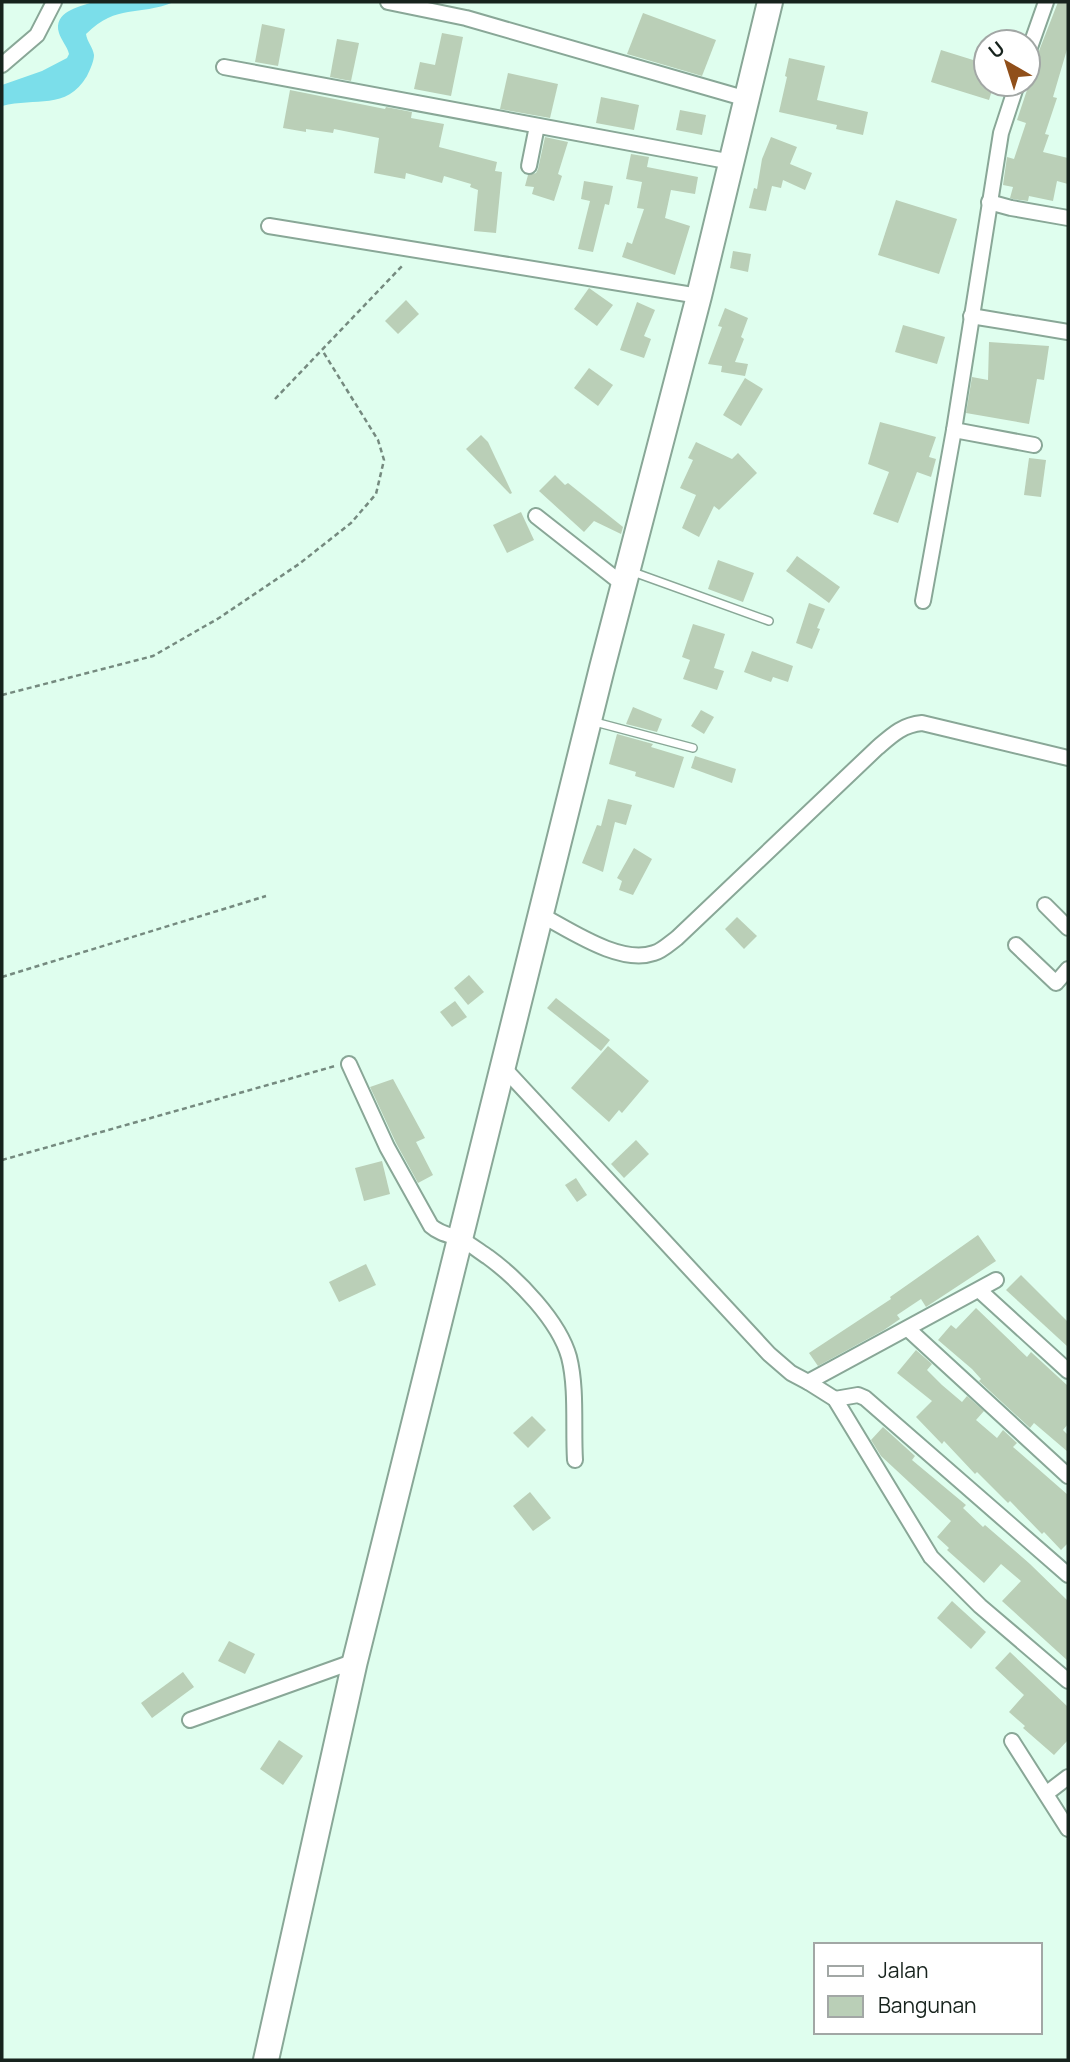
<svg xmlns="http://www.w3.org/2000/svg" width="1070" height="2062" viewBox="0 0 1070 2062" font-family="Manrope,sans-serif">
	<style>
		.water { fill: #7bdeea }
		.building { fill: #bacfb7 }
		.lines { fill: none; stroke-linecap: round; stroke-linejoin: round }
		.service-casing { stroke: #89a797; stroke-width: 10 }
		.minor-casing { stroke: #89a797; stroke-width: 18 }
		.trunk-casing { stroke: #89a797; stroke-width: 28 }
		.path { stroke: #758a7f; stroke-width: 2.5; stroke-dasharray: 5 3.5; stroke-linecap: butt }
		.service { stroke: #fff; stroke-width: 7 }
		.minor { stroke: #fff; stroke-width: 14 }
		.trunk { stroke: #fff; stroke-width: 24 }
	</style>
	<rect width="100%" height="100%" fill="#dffeee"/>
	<path class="water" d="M93,2h81c-37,15 -56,1 -88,32 1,8 7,13 8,21 0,6 -4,15 -7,21 -21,35 -51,21 -85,30v-21l40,-14 25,-13 2,-4c-2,-8 -8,-14 -10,-21 -6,-21 19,-26 34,-31z"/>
	<g class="building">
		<path d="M1058,2h10v44l-15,51 4,1 -12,36 4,1 -6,17 25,6v26l-11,-3 -4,20 -24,-5 -1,5 -15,-2 -3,-1 3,-11 -10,-2 4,-28 7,2 12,-36 -9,-3 16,-48 -5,-2 3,-8 6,-6z"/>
		<path d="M643,13l73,27 -14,36 -75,-22z"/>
		<path d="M262,24l23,5 -7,37 -23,-4z"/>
		<path d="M442,33l21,4 -12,59 -37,-7 6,-27 15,3z"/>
		<path d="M337,39l22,4 -8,38 -21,-4z"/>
		<path d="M941,50l45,14v20h8l-5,16 -58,-18z"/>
		<path d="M789,58l36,8 -8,34 51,12 -5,23 -27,-6 1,-4 -58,-13 8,-35 -2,-1z"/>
		<path d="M508,73l50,11 -8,34 -50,-9z"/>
		<path d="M290,90l95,19 1,-2 26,5 -1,6 33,6 -5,23 58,15 -2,9 7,1 -6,61 -22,-2 4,-41 -8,-3 1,-3 -27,-8 -2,7 -36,-10 -1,6 -31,-6 5,-35 -45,-9 -1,4 -27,-4v3l-23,-4z"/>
		<path d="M601,97l38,8 -5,25 -38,-7z"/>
		<path d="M680,110l26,5 -4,20 -26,-5z"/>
		<path d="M545,137l23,5 -10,32 4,2 -8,25 -22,-7 2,-7 -9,-1 3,-11 8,-2 2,-4z"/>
		<path d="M771,137l26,10 -7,17 22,9 -7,17 -22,-10 -2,8 -9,-2 -6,25 -17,-3 5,-20 3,1 5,-30z"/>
		<path d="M631,154l18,3 -2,10 51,10 -3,17 -24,-4 -6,28 25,8 -15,49 -53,-18 5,-15 5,2 12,-35 -7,-1 5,-26 -16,-3z"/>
		<path d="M584,181l29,5 -4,19 -4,-1 -12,48 -15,-3 12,-48 -9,-2z"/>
		<path d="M896,200l61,19 -18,55 -61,-19z"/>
		<path d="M733,251l18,3 -3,18 -18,-4z"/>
		<path d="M589,288l24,17 -16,21 -23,-17z"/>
		<path d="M406,300l13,14 -21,20 -13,-13z"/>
		<path d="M637,302l18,8 -11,26 7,3 -7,19 -24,-8z"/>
		<path d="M725,308l23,10 -7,19 3,2 -9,23 13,2 -3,12 -24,-4 1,-6 -14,-2 14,-37 -4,-1z"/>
		<path d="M903,325l42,12 -8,27 -42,-12z"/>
		<path d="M989,342l60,4 -5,34 -7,-1 -8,45 -63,-11 6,-36 16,3z"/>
		<path d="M589,368l24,17 -15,21 -24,-18z"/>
		<path d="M745,378l18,11 -22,37 -18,-11z"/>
		<path d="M880,422l56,15 -7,20 7,2 -5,18 -14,-5 -19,51 -25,-9 16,-42 -21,-8z"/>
		<path d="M481,435l7,7 24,51 -2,1 -44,-45z"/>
		<path d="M696,442l36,17 6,-6 19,20 -38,37 -5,-4 -15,31 -17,-9 14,-33 -16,-7 13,-28 -5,-2z"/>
		<path d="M1029,458l17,2 -5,37 -17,-2z"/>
		<path d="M555,475l10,10 3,-2 55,44 -2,7 -27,-13 -10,11 -45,-41z"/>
		<path d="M521,512l13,28 -27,13 -14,-28z"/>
		<path d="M797,556l43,31 -11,16 -43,-32z"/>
		<path d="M718,560l36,13 -11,29 -35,-13z"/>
		<path d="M809,603l16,6 -8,19 3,1 -8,20 -16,-6z"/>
		<path d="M693,624l32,10 -11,34 10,3 -7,19 -34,-11 7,-19 -8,-3z"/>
		<path d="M752,651l41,15 -5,16 -15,-5 -2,5 -27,-10z"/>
		<path d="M633,707l29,12 -5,13 -31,-8z"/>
		<path d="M701,710l13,7 -10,17 -13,-8z"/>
		<path d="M617,734l36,10 -2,3 33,10 -10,31 -39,-12 1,-4 -27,-8z"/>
		<path d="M695,756l41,13 -4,14 -41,-15z"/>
		<path d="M608,799l24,6 -6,20 -11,-3 -12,50 -21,-9 15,-38 4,1z"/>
		<path d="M634,848l18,11 -19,36 -14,-5 3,-9 -5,-3z"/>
		<path d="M737,917l20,19 -13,13 -19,-20z"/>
		<path d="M469,975l15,17 -16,13 -14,-17z"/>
		<path d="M556,998l54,42 -9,11 -54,-43z"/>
		<path d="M455,1001l12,16 -15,10 -12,-15z"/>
		<path d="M608,1046l41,35 -27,32 -3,-3 -10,12 -38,-34z"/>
		<path d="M393,1079l32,59 -9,4 17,33 -15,8 -22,-40 -26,-56z"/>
		<path d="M636,1140l13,14 -25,24 -13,-14z"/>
		<path d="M382,1161l8,33 -26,7 -9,-33z"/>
		<path d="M576,1178l11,17 -10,7 -12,-17z"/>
		<path d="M978,1235l18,26 -70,46 -5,-8 -24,16 3,4 -16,11 -66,36 -9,-13 82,-54 -1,-2 20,-14z"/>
		<path d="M366,1264l10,21 -37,17 -10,-20z"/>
		<path d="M1021,1275l47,47v25l-62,-57z"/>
		<path d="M976,1308l51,49 4,-5 37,34v38l-5,6 5,5v17l-34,-29 -4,5 -51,-47 2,-2 -9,-10 -34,-29 13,-15 5,4z"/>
		<path d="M916,1350l16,14 -5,6 15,15 20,17 5,-6 17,15 -8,9 21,18 6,-8 14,13 -4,4 55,48v48l-7,7 -17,-18 -2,2 -32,-33 -2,2 -31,-31 -2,2 -31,-33 -2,3 -26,-27 16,-16 -35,-28z"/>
		<path d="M532,1416l14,14 -18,18 -15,-15z"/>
		<path d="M883,1427l32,29 -3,4 54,45 -3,3 20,19 2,-2 45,39 38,37v60l-66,-60 19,-20 -20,-17 -17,19 -37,-33 2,-2 -12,-11 14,-16 -70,-65 -10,-16z"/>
		<path d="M530,1492l21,26 -18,13 -20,-25z"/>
		<path d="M952,1601l34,31 -15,17 -34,-31z"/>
		<path d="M229,1641l26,13 -10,20 -27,-13z"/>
		<path d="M1010,1652l58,55v33l-14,15 -31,-27 2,-2 -16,-14 15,-17 -29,-27z"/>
		<path d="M183,1672l11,15 -42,31 -11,-15z"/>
		<path d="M279,1740l24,16 -20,29 -23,-16z"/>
	</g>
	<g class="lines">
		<g class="service-casing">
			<g id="service">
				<path d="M633,572l136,49"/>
				<path d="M595,722l98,26"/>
			</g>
		</g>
		<g class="minor-casing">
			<g id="minor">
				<path d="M388,2l78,16 281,81"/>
				<path d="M1028,53l18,-51"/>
				<path d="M2,65l35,-30 17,-33"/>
				<path d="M224,67l508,95"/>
				<path d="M529,166l8,-40"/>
				<path d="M989,202l22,6 57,10"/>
				<path d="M269,226l430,70"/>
				<path d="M971,316l97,16"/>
				<path d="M954,430l80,15"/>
				<path d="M536,516l89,70"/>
				<path d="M923,601l31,-171 47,-297 16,-49"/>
				<path d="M1045,905l23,23"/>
				<path d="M541,915c29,15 79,50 113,38 8,-2 16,-10 23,-15l200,-190c15,-13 25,-23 45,-25l146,35"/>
				<path d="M1016,945l40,38 12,-14"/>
				<path d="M349,1064l38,83 44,79c9,8 19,9 30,13 9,5 18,12 27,18 30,22 71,64 81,100 8,31 4,71 6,103"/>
				<path d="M503,1067l266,287 22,19 17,9 188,-102"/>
				<path d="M979,1290l89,81"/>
				<path d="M908,1329l160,147"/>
				<path d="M808,1382l27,17 96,158 49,49 88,75"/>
				<path d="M835,1399l23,-4 7,3 203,177"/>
				<path d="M190,1720l165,-59"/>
				<path d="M1012,1741l56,88"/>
				<path d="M1047,1793l21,-16"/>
			</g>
		</g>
		<g class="trunk-casing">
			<path id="trunk" d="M266,2060l89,-399 247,-993 97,-372 71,-294"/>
		</g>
		<g class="path">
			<path d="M275,399l128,-134"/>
			<path d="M2,695l151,-39 66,-38 80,-54 52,-41 25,-29 8,-34 -6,-20 -56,-90"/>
			<path d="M2,977l264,-81"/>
			<path d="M2,1160l333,-94"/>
		</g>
		<use href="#service" class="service"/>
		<use href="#minor" class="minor"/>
		<use href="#trunk" class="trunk"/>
	</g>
	<rect width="1070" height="2062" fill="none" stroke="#17231d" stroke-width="7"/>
	<rect x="814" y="1943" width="228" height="91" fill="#ffffff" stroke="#a2a7a5" stroke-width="2"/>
	<rect x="828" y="1966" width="35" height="10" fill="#ffffff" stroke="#a2a7a5" stroke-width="2"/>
	<text x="878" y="1978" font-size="21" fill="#17231d">Jalan</text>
	<rect x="828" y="1996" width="35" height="21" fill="#bacfb7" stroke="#a2a7a5" stroke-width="2"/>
	<text x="878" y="2013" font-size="21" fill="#17231d">Bangunan</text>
	<g transform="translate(1007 63) rotate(321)"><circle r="33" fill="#ffffff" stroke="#a2a7a5" stroke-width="2"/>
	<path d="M0-5L12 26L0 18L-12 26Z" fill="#904f1a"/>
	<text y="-10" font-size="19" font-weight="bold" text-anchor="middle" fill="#17231d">U</text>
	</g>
</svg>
